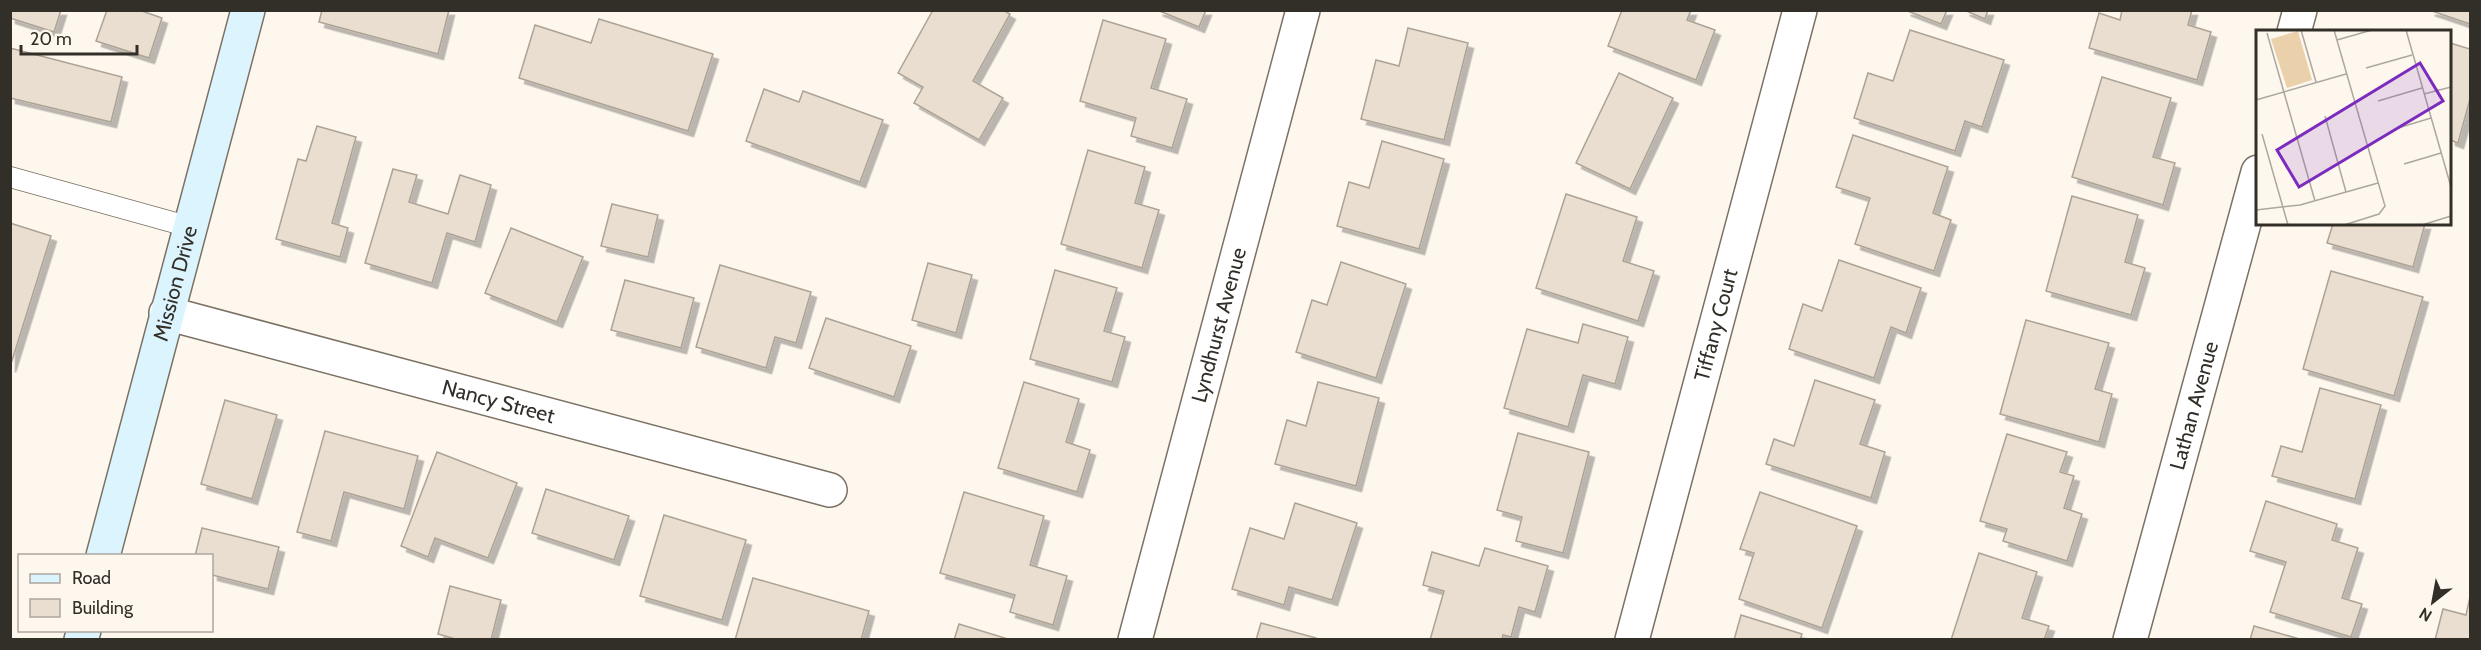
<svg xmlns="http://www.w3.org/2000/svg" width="2481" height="650" viewBox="0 0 2481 650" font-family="Cabin,sans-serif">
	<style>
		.building { fill: #e9decf; stroke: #ada395; stroke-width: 1.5; filter: url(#shadow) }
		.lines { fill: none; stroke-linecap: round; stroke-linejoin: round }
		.lane-casing { stroke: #7b7164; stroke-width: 22 }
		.street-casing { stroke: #7b7164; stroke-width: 36 }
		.secondary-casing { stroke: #7b7164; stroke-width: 36 }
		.lane { stroke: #fff; stroke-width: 20 }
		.street { stroke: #fff; stroke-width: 33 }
		.secondary { stroke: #dbf4fe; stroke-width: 33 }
		.labels { text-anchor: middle; stroke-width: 6; stroke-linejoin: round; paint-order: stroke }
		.street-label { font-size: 21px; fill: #322e28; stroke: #fef7ee }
		.inset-road { fill: none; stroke: #aca79f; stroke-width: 1.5 }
		.view { fill: #7b2cbf; fill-opacity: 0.15; stroke: #7b2cbf; stroke-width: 3 }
		.inset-edge { fill: none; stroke: #322e28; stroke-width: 3 }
	</style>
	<defs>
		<filter id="shadow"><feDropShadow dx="5.5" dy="5.5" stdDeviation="0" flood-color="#0004"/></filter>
	</defs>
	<rect width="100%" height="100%" fill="#fef7ee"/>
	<g class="building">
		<path d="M10,10h51l-7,22 -44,-14z"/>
		<path d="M107,10h32l23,8 -13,40 -53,-17z"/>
		<path d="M322,10h127l-11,44 -119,-32z"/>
		<path d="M933,10h70l7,4 -37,67 30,17 -24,42 -65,-37 9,-16 -25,-14z"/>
		<path d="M1157,10h49l-7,17z"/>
		<path d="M1622,10h69l-4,10 28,10 -19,50 -88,-34z"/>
		<path d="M1905,10h42l-6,14z"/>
		<path d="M1964,10h24l-3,9z"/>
		<path d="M2122,10h70l-4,15 23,7 -14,48 -108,-32 10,-35 21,7z"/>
		<path d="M2429,10h41v14z"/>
		<path d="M599,19l114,35 -25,77 -169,-53 16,-53 56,18z"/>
		<path d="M1103,20l63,19 -15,49 36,11 -15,49 -41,-12 5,-18 -56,-17z"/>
		<path d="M1408,28l60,15 -24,97 -83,-21 15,-59 23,6z"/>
		<path d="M1910,30l94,30 -22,67 -17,-6 -10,30 -101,-33 14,-45 25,8z"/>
		<path d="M2450,43l20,6v50l-12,44 -8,-3z"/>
		<path d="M10,48l112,29 -11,45 -101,-24z"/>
		<path d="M1619,73l54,25 -43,91 -54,-26z"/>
		<path d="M2102,77l69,21 -18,59 22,6 -12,42 -91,-28z"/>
		<path d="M764,89l35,13 4,-11 80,29 -23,62 -114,-41z"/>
		<path d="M317,126l39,11 -24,86 16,5 -8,29 -64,-18 22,-80 8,2z"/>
		<path d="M1853,135l95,32 -15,46 18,7 -17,51 -79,-27 15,-46 -34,-11z"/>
		<path d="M1382,141l62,18 -25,90 -82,-23 12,-44 20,6z"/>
		<path d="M1088,150l57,17 -10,36 24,7 -17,58 -81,-24z"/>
		<path d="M393,169l24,6 -8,27 39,12 12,-39 31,10 -16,57 -28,-9 -15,50 -67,-20z"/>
		<path d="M1566,194l71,23 -14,44 31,10 -16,50 -102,-33z"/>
		<path d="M2072,196l66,19 -13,47 20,6 -14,47 -85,-24z"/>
		<path d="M612,204l46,11 -10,42 -47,-11z"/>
		<path d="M10,223l41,13 -41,131z"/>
		<path d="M2333,224h92l-12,43 -86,-24z"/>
		<path d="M511,228l72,29 -26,65 -72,-29z"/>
		<path d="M1839,260l82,28 -15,45 -15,-6 -17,51 -85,-29 14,-45 19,7z"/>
		<path d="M1341,262l65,22 -30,94 -80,-26 16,-52 15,5z"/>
		<path d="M928,263l44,12 -16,58 -44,-13z"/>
		<path d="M720,265l91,27 -15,51 -21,-6 -9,31 -70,-21z"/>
		<path d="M1055,270l62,18 -13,43 21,6 -13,45 -82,-23z"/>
		<path d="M2331,271l92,26 -29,99 -91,-27z"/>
		<path d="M625,280l69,18 -13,50 -70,-18z"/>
		<path d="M826,318l85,28 -17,51 -85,-29z"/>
		<path d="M2026,320l83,23 -14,46 17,5 -13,48 -99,-28z"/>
		<path d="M1583,324l45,13 -13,47 -32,-9 -15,52 -64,-19 23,-79 51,14z"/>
		<path d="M1815,380l60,20 -15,44 25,8 -14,46 -105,-34 8,-25 20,7z"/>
		<path d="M1024,382l55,17 -13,43 24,8 -13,42 -79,-24z"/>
		<path d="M1318,382l61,16 -23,88 -81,-22 12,-44 19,6z"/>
		<path d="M2320,388l61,17 -26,94 -83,-23 9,-30 21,6z"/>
		<path d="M225,400l52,15 -25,84 -51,-15z"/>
		<path d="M325,431l93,25 -14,53 -60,-17 -13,49 -34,-9z"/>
		<path d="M1518,433l71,19 -26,101 -47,-12 6,-24 -25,-7z"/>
		<path d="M2007,434l60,18 -7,20 14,4 -10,32 18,6 -15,47 -64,-20 4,-12 -27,-8z"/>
		<path d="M437,452l80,31 -29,75 -53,-20 -7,19 -27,-11z"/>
		<path d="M546,489l83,27 -15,44 -82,-27z"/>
		<path d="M964,492l80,24 -14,49 37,11 -14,49 -43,-13 5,-17 -75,-22z"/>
		<path d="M1760,492l97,34 -35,102 -83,-29 15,-46 -14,-4z"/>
		<path d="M2266,501l71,23 -5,16 26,8 -16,50 20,6 -11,33 -81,-25 16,-50 -36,-11z"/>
		<path d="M1295,503l62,20 -25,77 -43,-13 -5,18 -52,-16 18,-61 34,11z"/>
		<path d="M664,515l82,25 -24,80 -82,-24z"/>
		<path d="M202,528l77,19 -11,42 -56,-14v-19h-17z"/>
		<path d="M1485,548l63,18 -13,46 -16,-5 -8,30 -8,-2 -1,5h-72l14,-49 -21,-6 9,-33 47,14z"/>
		<path d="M1979,553l58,19 -15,46 27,8 -5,14h-93z"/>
		<path d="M753,578l116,33 -8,29h-126z"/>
		<path d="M450,586l51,14 -10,40h-32l-21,-6z"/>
		<path d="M2470,597v43h-35l8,-31 23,6z"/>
		<path d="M1741,615l61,19 -2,6h-66z"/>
		<path d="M1261,623l55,15 -1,2h-59z"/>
		<path d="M959,624l52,16h-57z"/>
		<path d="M2254,626l49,14h-53z"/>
	</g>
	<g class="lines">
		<g class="lane-casing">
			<path id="lane" d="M10,177l180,50"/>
		</g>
		<g class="street-casing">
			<g id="street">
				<path d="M2294,32l6,-22"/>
				<path id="s1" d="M166,313l664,177"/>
				<path id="s2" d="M1135,640l168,-630"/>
				<path id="s3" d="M1632,640l168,-630"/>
				<path id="s4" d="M2130,640l128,-468"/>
			</g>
		</g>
		<g class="secondary-casing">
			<g id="secondary">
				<path id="s5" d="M103,556l145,-546"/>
				<path d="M81,640l3,-10"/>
			</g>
		</g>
		<use href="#lane" class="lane"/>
		<use href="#street" class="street"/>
		<use href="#secondary" class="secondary"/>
	</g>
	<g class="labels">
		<g class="street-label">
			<text dy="7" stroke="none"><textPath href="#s5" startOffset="282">Mission Drive</textPath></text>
			<text dy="7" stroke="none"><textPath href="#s2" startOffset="326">Lyndhurst Avenue</textPath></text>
			<text dy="7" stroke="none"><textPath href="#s3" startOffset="326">Tiffany Court</textPath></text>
			<text dy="7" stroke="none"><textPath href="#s1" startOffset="344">Nancy Street</textPath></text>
			<text dy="7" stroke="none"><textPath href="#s4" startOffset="243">Lathan Avenue</textPath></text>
		</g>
	</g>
	<g transform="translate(2256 30)">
		<rect width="195" height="195" fill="#fef7ee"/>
		<path d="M42,1l14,49 -25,8 -16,-49z" fill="#ebd0ac"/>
		<path class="inset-road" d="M45,0l15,52M78,0l51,176 -6,8 -35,11M150,0l45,157M11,3l48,168M81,10l35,-10M110,38l46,-13M168,64l27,-7M0,70l90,-26M122,71l44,-13M69,86l21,76M142,98l33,-10M6,104l26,91M148,134l37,-11M0,180l44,-5 78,-22M166,195l29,-9"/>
		<path class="view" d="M164,33l23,38 -144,86 -22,-37z"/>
		<rect width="195" height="195" class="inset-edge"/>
	</g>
	<rect width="2481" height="650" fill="none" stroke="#322e28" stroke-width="24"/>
	<rect x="18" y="554" width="195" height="78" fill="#fef7ee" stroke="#aca79f" stroke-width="1.5"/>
	<rect x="30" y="574" width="30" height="9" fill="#dbf4fe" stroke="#aca79f" stroke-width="1.5"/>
	<text x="72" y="584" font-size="18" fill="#322e28">Road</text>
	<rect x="30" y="599" width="30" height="18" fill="#e9decf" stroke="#aca79f" stroke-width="1.5"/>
	<text x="72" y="614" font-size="18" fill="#322e28">Building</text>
	<g transform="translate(2433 602) rotate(211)" stroke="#fef7ee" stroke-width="4.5" paint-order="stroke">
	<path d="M0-4.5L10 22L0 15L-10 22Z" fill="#322e28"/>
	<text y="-9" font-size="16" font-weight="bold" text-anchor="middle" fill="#322e28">N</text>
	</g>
	<path d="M21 45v9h116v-9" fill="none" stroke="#322e28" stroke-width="3"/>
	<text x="30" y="45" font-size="18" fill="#322e28" stroke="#fef7ee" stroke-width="4.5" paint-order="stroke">20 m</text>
</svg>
